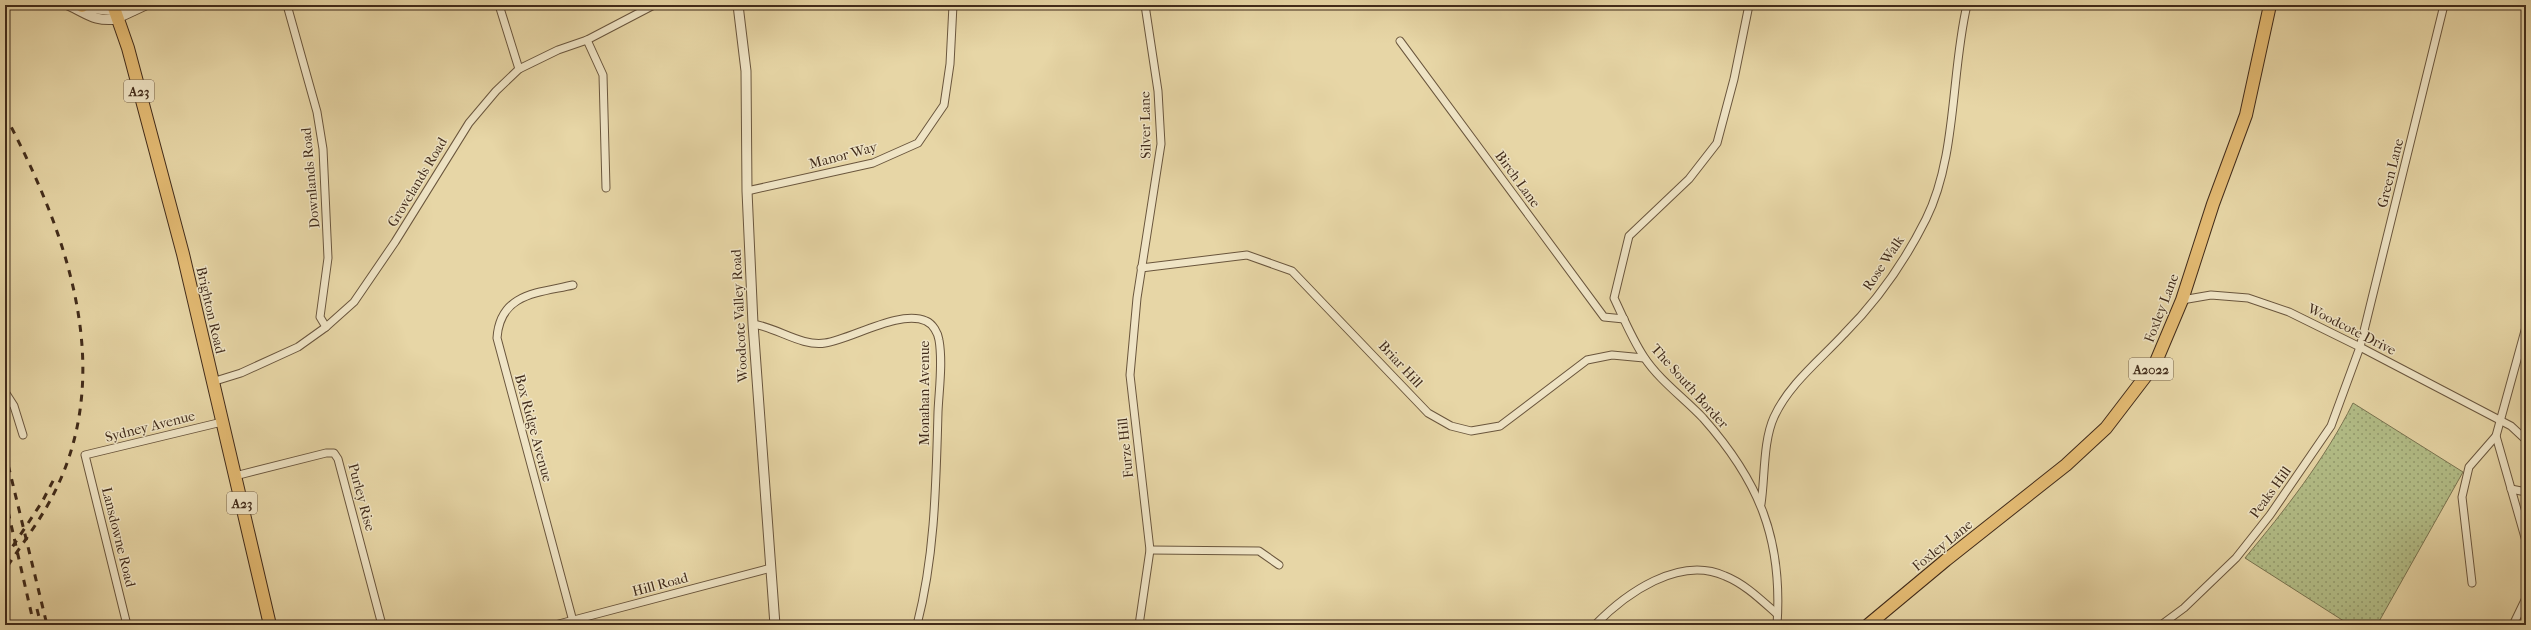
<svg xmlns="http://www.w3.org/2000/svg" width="2531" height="630" viewBox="0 0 2531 630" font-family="'IM FELL French Canon',serif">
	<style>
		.park { fill: url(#park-dots); stroke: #7a7451 }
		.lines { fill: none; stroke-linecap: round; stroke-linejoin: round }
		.minor-casing { stroke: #6a563d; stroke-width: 9 }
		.tertiary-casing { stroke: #6a563d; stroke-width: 11 }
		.primary-casing { stroke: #412b1a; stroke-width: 14 }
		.trunk-casing { stroke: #412b1a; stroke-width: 14 }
		.minor { stroke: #efe4c5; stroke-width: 7 }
		.tertiary { stroke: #efe4c5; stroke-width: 9 }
		.primary { stroke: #e4bb73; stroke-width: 12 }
		.trunk { stroke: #e4bb73; stroke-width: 12 }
		.rail { stroke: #412b1a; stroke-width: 3; stroke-dasharray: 7 7; stroke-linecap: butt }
		.labels { text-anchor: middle; stroke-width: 3; stroke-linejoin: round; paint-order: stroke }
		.shield { fill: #efe4c5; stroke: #75624d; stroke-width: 1 }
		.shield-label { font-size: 13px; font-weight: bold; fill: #412b1a }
		.street-label { font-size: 14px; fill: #412b1a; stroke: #efe4c5 }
	</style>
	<defs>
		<pattern id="park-dots" width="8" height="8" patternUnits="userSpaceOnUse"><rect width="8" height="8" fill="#b3be88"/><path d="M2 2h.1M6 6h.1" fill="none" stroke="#939b6e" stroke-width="1.8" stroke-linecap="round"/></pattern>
	</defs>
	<rect width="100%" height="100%" fill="#e7d6a6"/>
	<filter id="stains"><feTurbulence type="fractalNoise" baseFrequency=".005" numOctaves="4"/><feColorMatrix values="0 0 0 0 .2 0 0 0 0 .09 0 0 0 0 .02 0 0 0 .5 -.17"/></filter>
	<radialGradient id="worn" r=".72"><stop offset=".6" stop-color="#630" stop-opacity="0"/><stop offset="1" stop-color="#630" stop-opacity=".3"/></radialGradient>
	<path class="park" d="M2353,403l110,69 -86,153h-27l-105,-67c40,-48 80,-99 108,-155z"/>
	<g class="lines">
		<g class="minor-casing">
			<g id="minor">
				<path d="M287,5l30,107 6,37 5,109 -8,59 6,10"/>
				<path d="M499,5l20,64"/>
				<path d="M1749,5l-15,74 -17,64 -28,36 -60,57 -15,62c9,19 18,41 30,59 15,23 40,41 59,61 56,63 80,121 74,207"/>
				<path d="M116,11h18"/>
				<path d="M118,19l30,-14"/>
				<path d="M587,40l16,35 3,113"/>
				<path d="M1400,41l204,276 20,2"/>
				<path d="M747,191l126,-28 45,-20 26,-38 6,-41 3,-59"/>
				<path d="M1141,268l106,-13 45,16 136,142 23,13 20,5 29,-5 87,-66 25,-5 32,3"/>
				<path d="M573,285c-35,8 -73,8 -76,53l77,287"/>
				<path d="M2182,300l29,-5 37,3 41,14 71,35 151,79 15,14"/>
				<path d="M753,324c23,3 49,23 72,19 27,-4 75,-34 101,-22 7,3 12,12 13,19 4,23 0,49 -1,72 -2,72 -3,143 -21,213"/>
				<path d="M2526,327l-30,109 30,105"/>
				<path d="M212,382l29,-9 57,-26 28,-20 28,-25 41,-60 74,-119 27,-32 23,-22 39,-19 29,-10 67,-35"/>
				<path d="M5,392l9,14 9,29"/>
				<path d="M235,476l91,-23h8l4,6 44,166"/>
				<path d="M2511,489l15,3"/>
				<path d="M1761,504c4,-26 2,-63 13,-87 15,-33 46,-57 70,-83 33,-33 61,-73 82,-115 31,-62 25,-147 41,-214"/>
				<path d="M1150,550l109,1 20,14"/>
				<path d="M2472,583l-10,-86 7,-30 27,-31"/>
				<path d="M127,625l-42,-170 137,-33"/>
				<path d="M555,625l216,-57"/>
				<path d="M1139,625l11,-75 -20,-175 7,-77 24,-154 -3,-53 -13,-86"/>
				<path d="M1595,625c30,-31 84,-70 130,-49 20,8 36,24 52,38"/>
				<path d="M2161,625l23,-17 52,-50 34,-43 61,-89 29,-79 84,-342"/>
				<path d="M2513,625l13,-27"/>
			</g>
		</g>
		<g class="tertiary-casing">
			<g id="tertiary">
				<path d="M68,5c20,9 26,17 50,14"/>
				<path d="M738,5l8,66 1,120 6,133 22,301"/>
				<path d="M78,7l38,4"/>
			</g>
		</g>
		<g class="primary-casing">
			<path id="primary" d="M1868,625l78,-65 120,-95 40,-37 49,-64 27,-64 31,-96 33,-89 24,-110"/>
		</g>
		<g class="trunk-casing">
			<g id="trunk">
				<path d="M113,5l15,43 55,206 87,371"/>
				<path d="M82,6l1,-1"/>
			</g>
		</g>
		<use href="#minor" class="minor"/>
		<use href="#tertiary" class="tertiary"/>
		<use href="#primary" class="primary"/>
		<use href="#trunk" class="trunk"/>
		<g class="rail">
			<path d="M5,115c59,112 110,247 53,370 -14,31 -35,57 -53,85"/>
			<path d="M5,452l42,173"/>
			<path d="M5,498l29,127"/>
			<path d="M5,558l37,-56 12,-23"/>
			<path d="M37,609l4,16"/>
		</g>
	</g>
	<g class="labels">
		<g class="shield">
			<rect x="124" y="80" width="30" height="22" rx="3"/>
			<rect x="2129" y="358" width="44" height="22" rx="3"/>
			<rect x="227" y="492" width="30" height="22" rx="3"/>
		</g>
		<g class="shield-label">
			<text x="139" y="96">A23</text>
			<text x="2151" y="374">A2022</text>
			<text x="242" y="508">A23</text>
		</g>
		<g class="street-label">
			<text transform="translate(1145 125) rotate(-91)" y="5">Silver Lane</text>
			<text transform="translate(843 155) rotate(-15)" y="5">Manor Way</text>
			<text transform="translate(2390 173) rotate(-76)" y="5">Green Lane</text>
			<text transform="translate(310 178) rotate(-95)" y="5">Downlands Road</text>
			<text transform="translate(1518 179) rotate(54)" y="5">Birch Lane</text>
			<text transform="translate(417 182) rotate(-59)" y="5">Grovelands Road</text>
			<text transform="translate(1883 263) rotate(-56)" y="5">Rose Walk</text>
			<text transform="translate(2161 308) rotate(-69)" y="5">Foxley Lane</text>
			<text transform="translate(211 310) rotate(77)" y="5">Brighton Road</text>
			<text transform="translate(739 316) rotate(-93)" y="5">Woodcote Valley Road</text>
			<text transform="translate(2352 329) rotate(27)" y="5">Woodcote Drive</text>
			<text transform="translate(1401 364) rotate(47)" y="5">Briar Hill</text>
			<text transform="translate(1690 386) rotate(48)" y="5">The South Border</text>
			<text transform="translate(924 393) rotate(-90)" y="5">Monahan Avenue</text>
			<text transform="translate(150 426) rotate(-14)" y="5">Sydney Avenue</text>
			<text transform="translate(534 428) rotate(75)" y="5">Box Ridge Avenue</text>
			<text transform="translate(1125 448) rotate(-96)" y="5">Furze Hill</text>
			<text transform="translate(2270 492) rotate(-54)" y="5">Peaks Hill</text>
			<text transform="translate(362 497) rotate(75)" y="5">Purley Rise</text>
			<text transform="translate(119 537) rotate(76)" y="5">Lansdowne Road</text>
			<text transform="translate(1942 545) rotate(-39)" y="5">Foxley Lane</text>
			<text transform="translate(660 584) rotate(-15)" y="5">Hill Road</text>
		</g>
	</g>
	<rect width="2531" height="630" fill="none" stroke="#e7d6a6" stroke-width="20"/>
	<rect x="6" y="6" width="2519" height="618" fill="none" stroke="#412b1a" stroke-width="2"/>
	<rect x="10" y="10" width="2511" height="610" fill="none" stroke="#412b1a"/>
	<rect width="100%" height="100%" filter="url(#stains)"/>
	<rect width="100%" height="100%" fill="url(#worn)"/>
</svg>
